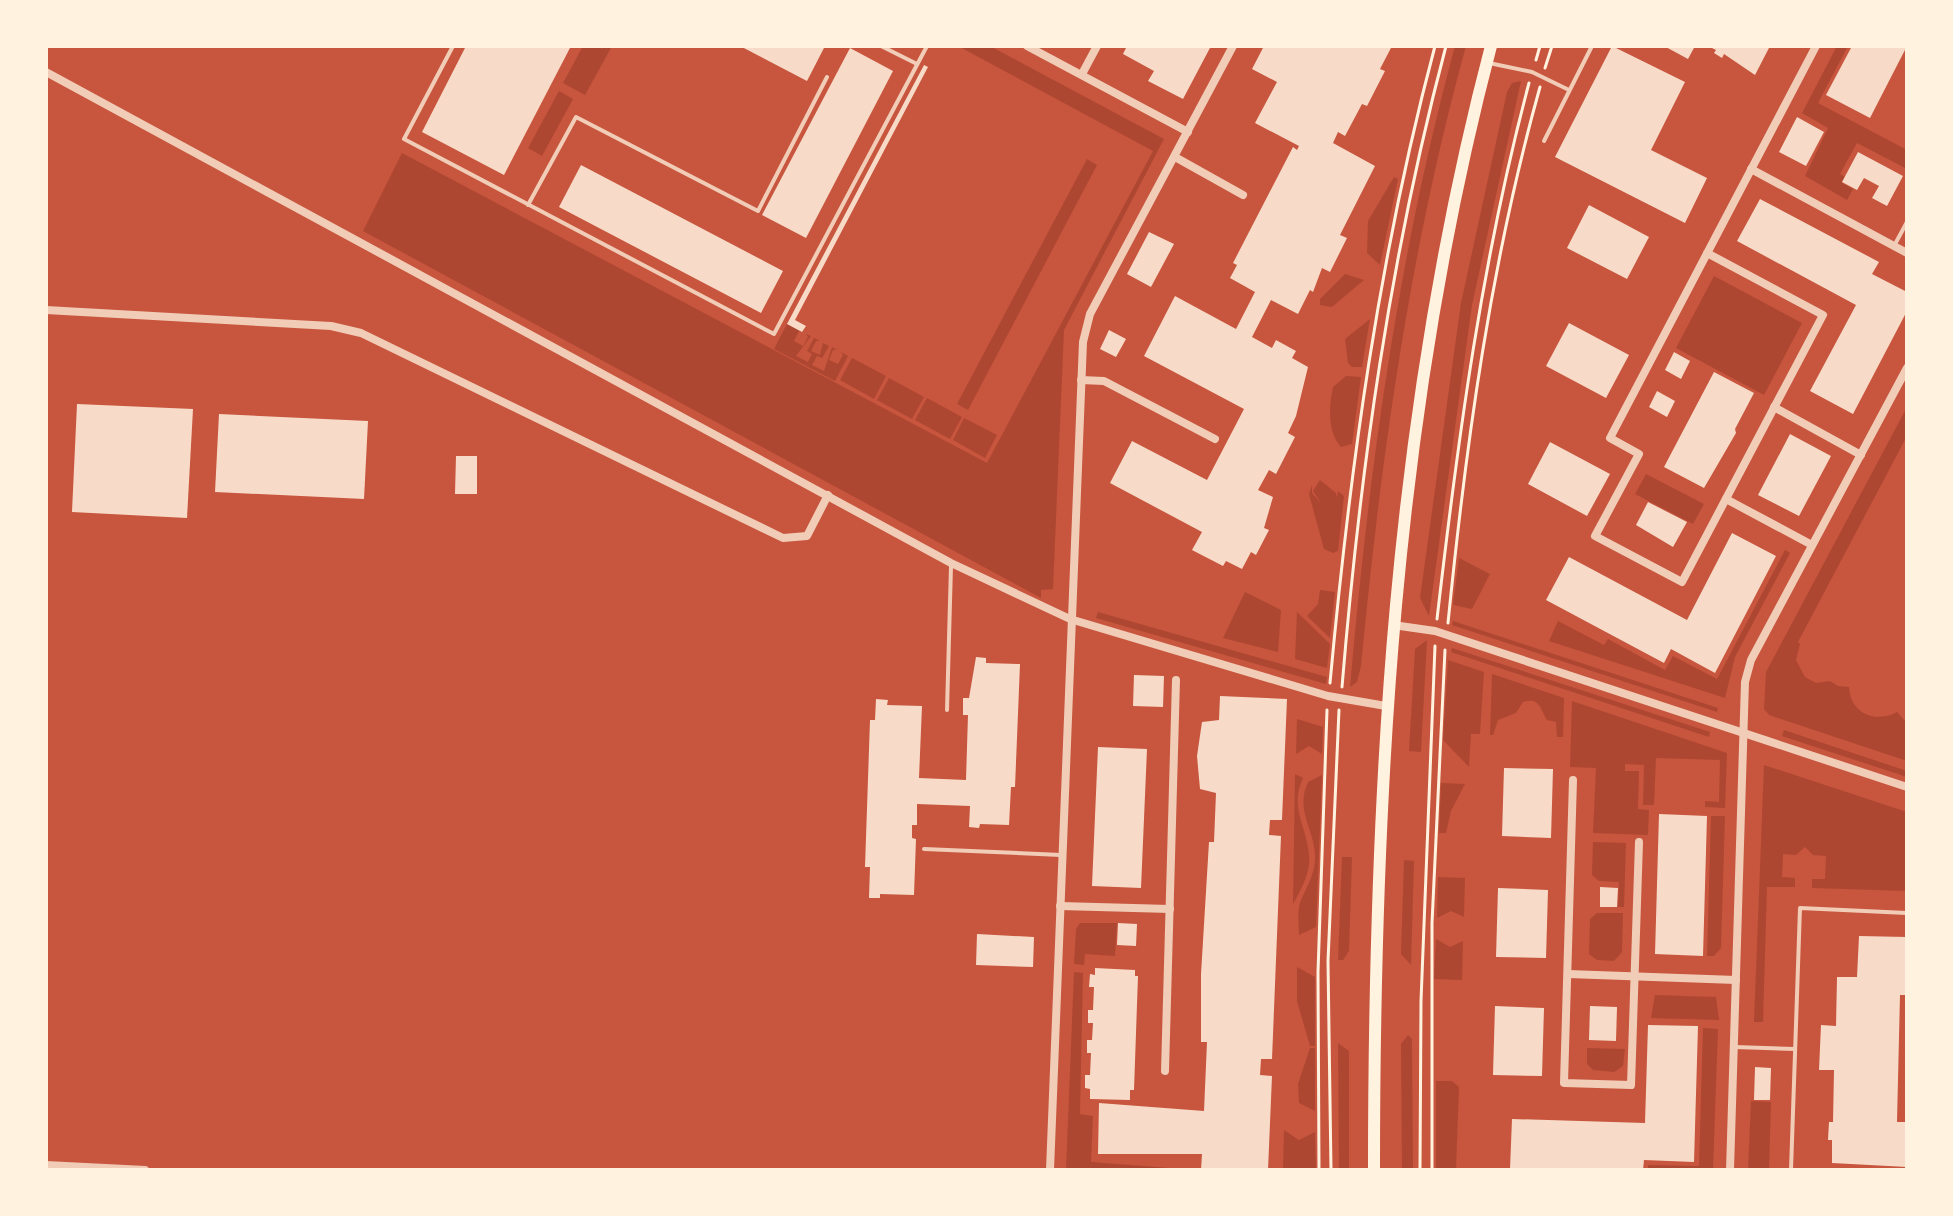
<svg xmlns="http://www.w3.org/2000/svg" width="1953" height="1216" viewBox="0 0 1953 1216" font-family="'IBM Plex Sans',sans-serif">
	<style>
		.green { fill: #ae4732 }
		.building { fill: #f7dbc8 }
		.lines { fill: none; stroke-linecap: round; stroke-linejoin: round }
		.path { stroke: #fff3e0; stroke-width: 3 }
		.service { stroke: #f1ccb7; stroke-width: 4 }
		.minor { stroke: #f1ccb7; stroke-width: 8 }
		.primary { stroke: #fff3e0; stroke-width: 12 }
	</style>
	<rect width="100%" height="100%" fill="#c8553d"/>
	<g class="green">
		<path d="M583,46h29l-27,49 -22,-12z"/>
		<path d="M958,46h32l174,93 -100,191 -11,259 -12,1v8l-678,-367 39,-78 585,310 166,-312z"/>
		<path d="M1455,46h11c-56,203 -85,411 -105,620l-4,16 -7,5c19,-217 48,-431 105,-641z"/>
		<path d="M1837,46h11l-30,57 89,47v19l-50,-26 -17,31 5,3 -3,6 11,6 -6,11 -42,-24 23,-48 -26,-15z"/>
		<path d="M1521,81l-49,224 -43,311 -9,-18 41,-295 46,-211 5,-9z"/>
		<path d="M559,91l14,8 -31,57 -14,-8z"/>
		<path d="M1087,159l10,6 -129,245 -11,-6z"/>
		<path d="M1394,177l4,2 -18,86 -13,-12 1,-32z"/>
		<path d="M1345,274l19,6 -32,27 -12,-2v-6z"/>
		<path d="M1714,276l88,47 -38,72 -88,-47z"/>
		<path d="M1370,319l-8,48h-10l-4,-4 -3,-24z"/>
		<path d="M787,324l15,8 -3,-1 -5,10 9,5 5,-9 -2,-3 5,2 -15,20 12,6 4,-8 -5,-3 7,-13 6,3h-4l-5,10 9,4 3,-12 6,3 -7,12 -5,-2 -5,9 12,6 8,-24 5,3h-4l-4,10 9,4 5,-9 -2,-3 7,4 -13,25 -61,-32z"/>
		<path d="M852,358l34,18 -12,23 -34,-19z"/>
		<path d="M1346,376l15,1 -9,67 -11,3c-14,-15 -12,-41 -8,-60z"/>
		<path d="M889,378l35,19 -12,22 -35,-19z"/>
		<path d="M927,398l35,19 -12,22 -35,-19z"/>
		<path d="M1907,407v29l-109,206 2,2 -4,16 9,17 11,6 14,-2 8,5 11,1c1,26 26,37 48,25l10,11v38l-138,-46 -5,-6 2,-37z"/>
		<path d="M964,418l33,17 -12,23 -32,-18z"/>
		<path d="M1646,474l58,30 -11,20 -58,-30z"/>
		<path d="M1320,480l16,13 1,5 1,-7 6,5 -6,55 -5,2 -9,-4 -15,-55 3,-9v8l9,10 -8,-12z"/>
		<path d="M1785,550l5,3 -55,104 -10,41 -176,-57 9,-20 46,24 4,-6 57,31 8,-14 44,23z"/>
		<path d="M1459,558l31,16 -18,35 -19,-4z"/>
		<path d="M1320,590l15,2 -5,46 -23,-22 11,-12z"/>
		<path d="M1245,592l36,18 -3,42 -55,-14z"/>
		<path d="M1098,612l229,65 -1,7 -230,-66z"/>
		<path d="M1297,612l33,32 -3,24 -32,-9z"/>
		<path d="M1453,621l265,87 -1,4 -265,-87z"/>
		<path d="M1427,640l-6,112 -12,-1 6,-102z"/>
		<path d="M1452,648l258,84 -1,5 -258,-85z"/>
		<path d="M1448,660l36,12 -4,62h-9l-2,33 -26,-27z"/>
		<path d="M1492,674l72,24 -1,39h-6l-1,-15 -9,-2c-7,-11 -7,-23 -24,-18l-7,11 -18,7 -5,15h-3z"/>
		<path d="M1572,701l155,52 -2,55 -20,-1v-6l14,1 1,-42 -64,-2 -2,47h-11l1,-40 -19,-1v7h14l-1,38 11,1 -1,25 -55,-2 3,-65 -26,-1z"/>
		<path d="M1297,719l26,8 -1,27 -13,-8 -13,8z"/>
		<path d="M1784,730l123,41v6l-125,-41z"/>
		<path d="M1764,765l143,47v79l-95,-3v-9h13l1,-23 -13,-1 -8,-8 -9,8 -13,-1 -1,23 13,1v9h-28l-4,135h-9z"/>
		<path d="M1295,774l8,4c-14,29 4,49 6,77 2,17 -8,35 -16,49z"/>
		<path d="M1322,775l-6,152 -17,8c0,-10 -2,-23 1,-32 6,-16 16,-29 15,-48 -1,-27 -20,-45 -7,-73z"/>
		<path d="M1441,783l24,1 -14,27 -5,22h-7z"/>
		<path d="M1711,816h14l-4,132 -7,8h-7z"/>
		<path d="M1593,842l33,1 -2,64h-6l1,-25 -20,-1 -7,-6z"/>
		<path d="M1342,857h10l-3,94 -6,9h-5z"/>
		<path d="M1404,860l10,1 -3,104 -10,-11z"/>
		<path d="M1438,877l27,1 -1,39 -13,-6 -14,7z"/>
		<path d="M1597,913h26l-1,39 -8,9 -17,-1 -8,-6 1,-35z"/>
		<path d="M1080,923h37l-2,33 -30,-2 -1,11 -10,-1 2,-35z"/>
		<path d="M1436,939l14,8 13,-6 -1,39 -28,-1z"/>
		<path d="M1297,967l18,10v69h-5l-13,-45z"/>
		<path d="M1074,972l9,1 -3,141 13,2 -2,46 104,8h-129z"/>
		<path d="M1655,995l61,2 3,23 -68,-2z"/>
		<path d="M1703,1028l15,1 -5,141h-65v-5l51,1z"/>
		<path d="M1408,1035l4,4 1,131h-11l-1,-126z"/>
		<path d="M1338,1043l11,8v119h-10z"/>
		<path d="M1310,1048h5v63l-16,-8 -1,-19z"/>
		<path d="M1587,1048l38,1 -2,17 -9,6 -21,-2 -6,-6z"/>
		<path d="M1436,1081h16l7,6 -3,83h-20z"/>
		<path d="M1751,1101l20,1 -2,68h-21z"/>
		<path d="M1284,1130l15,10 16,-8 1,38h-33z"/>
	</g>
	<g class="building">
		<path d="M466,46h105l-67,129 -82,-43z"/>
		<path d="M740,46h85l-18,35z"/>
		<path d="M1127,46h84l-28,53 -35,-18 6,-10 -31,-17z"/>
		<path d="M1264,46h128l-12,23 5,2 -18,35 -5,-2 -17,32 -7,-4 -5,11 42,23 -35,69 7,3 -17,34 -8,-4 -9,24 -3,-2 -12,24 -27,-14 -19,37 20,11 4,-8 20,11 -4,7 16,9 -12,49 -8,17 7,4 -19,37 -7,-4 -11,20 15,7 -9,31 5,2 -13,25 -5,-3 -9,17 -16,-8 -3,5 -31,-16 10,-18 -92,-49 22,-42 75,39 37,-71 -100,-53 31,-60 61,33 19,-37 -25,-14 7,-13 -4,-2 60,-116 4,3 2,-4 -44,-23 22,-41 -25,-13z"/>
		<path d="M1612,46l73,36 -34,68 56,28 -22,45 -130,-66z"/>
		<path d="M1664,46h31l-7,13z"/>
		<path d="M1708,46h62l-15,29 -31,-21 -2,4 -8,-5 2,-3z"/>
		<path d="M1852,46h55l-37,72 -44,-23z"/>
		<path d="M850,48l43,23 -87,167 -44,-23z"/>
		<path d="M924,65l4,2 -133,253 11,6 -4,6 -15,-8z"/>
		<path d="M1797,117l27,15 -18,34 -27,-14z"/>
		<path d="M1858,152l45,24 -16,30 -15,-8 7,-12 -15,-8 -7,12 -15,-8z"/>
		<path d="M581,165l202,106 -22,42 -202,-106z"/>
		<path d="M1760,199l119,63 -7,12 35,18v19l-54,103 -43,-23 46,-86 -119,-64z"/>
		<path d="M1589,205l60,32 -22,42 -60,-31z"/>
		<path d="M1149,232l25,12 -23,43 -24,-13z"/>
		<path d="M1569,323l60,32 -23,43 -60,-32z"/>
		<path d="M1109,330l17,9 -10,18 -16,-8z"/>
		<path d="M1674,352l16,9 -9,18 -16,-9z"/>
		<path d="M1714,372l40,21 -19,36 1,4 -32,55 -40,-21z"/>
		<path d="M1657,391l18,10 -8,16 -18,-10z"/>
		<path d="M77,404l116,5 -6,109 -115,-6z"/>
		<path d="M219,414l149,7 -4,78 -149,-7z"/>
		<path d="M1790,434l41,22 -32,60 -41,-21z"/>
		<path d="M1550,442l60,32 -23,42 -59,-32z"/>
		<path d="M456,456h21v38h-22z"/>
		<path d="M1648,502l39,20 -14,25 -37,-22z"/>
		<path d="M1732,533l44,23 -61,117 -44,-24 -7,14 -118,-63 23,-43 118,63z"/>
		<path d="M976,657l10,1v5l34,1 -5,123h-4l-2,38 -29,-1 -1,4 -10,-1 1,-21 -53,-2v21h-5v13l4,1 -2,56 -34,-1v4h-11l1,-31h-5l5,-147h5l1,-21 12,1 -1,5 35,1 -3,72 47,2 2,-65h-5v-17h6z"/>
		<path d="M1134,675l30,1 -1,31 -30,-1z"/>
		<path d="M1220,696l67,3 -5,121h-12l-1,15 12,1 -9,223h-11l-1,16 12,1 -4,94h-67l1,-16h-104l1,-51 105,8 3,-69h-6v-68l8,-132h5l2,-49 -16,-4 -3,-33 5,-34 17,-2z"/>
		<path d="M1098,747l49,2 -6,139 -49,-2z"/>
		<path d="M1504,768l49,1 -2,69 -49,-2z"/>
		<path d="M1659,814l48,2 -4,140 -48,-2z"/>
		<path d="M1600,887l18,1 -1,19h-17z"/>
		<path d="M1498,888l50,2 -2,68 -50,-1z"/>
		<path d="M1118,923l19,1 -1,22 -19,-1z"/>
		<path d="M977,934l57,3 -1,30 -57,-2z"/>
		<path d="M1859,936l48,1v58h-7l-3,127h10v45l-75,-4v-23h-4l1,-18h4l1,-52h-15l2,-45 15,1 1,-49h20z"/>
		<path d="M1095,968l40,2v6h3l-4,114h-4v10l-40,-1v-10l-5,-1v-13h5l1,-22h-4v-13h5l1,-17h-5v-13h5l1,-23h-5l1,-13 5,1z"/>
		<path d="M1495,1006l49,2 -2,68 -49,-1z"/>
		<path d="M1590,1006l27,1 -1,34 -27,-1z"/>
		<path d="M1648,1025l50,1 -4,136 -50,-2 -1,10 -133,-1 2,-50 133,4z"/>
		<path d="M1755,1067l16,1 -1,32h-16z"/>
	</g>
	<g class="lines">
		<g class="path">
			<path d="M1536,60l4,-14"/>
			<path d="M1545,68l7,-22"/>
			<path d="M1437,619c21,-181 45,-360 92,-536"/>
			<path d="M1448,623c18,-180 43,-362 92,-536"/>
			<path d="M1330,683c20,-216 49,-427 105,-637"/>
			<path d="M1342,687c18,-217 48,-430 104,-641"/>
			<path d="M1319,1170l-1,-198 9,-262"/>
			<path d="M1331,1170l-3,-209 11,-251"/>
			<path d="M1420,1170l1,-169 14,-355"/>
			<path d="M1432,1170v-247l13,-273"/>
		</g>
		<g class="service">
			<path d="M453,46l-49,93 370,195 153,-288"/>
			<path d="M881,46l36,18"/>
			<path d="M1489,63l43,9 37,18"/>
			<path d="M1544,141l48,-95"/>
			<path d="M528,205l48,-88 182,94 69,-134"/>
			<path d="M1894,246l13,-24"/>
			<path d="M947,710l4,-144"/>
			<path d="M924,849l137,6"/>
			<path d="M1734,1047l61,2"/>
			<path d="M1791,1170l9,-262 107,5"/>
		</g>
		<g class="minor">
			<path d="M1027,46l161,86"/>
			<path d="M46,72l905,491 119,56 258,77 58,10"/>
			<path d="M1082,74l15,-28"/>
			<path d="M1175,157l68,38"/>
			<path d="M1751,169l156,84"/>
			<path d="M1707,253l116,62 -141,267 -87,-46 44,-82 -29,-16 206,-392"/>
			<path d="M46,310l285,16 30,7 422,205 24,-2 21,-41"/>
			<path d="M1081,380l23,1 111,58"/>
			<path d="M1774,407l87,48"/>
			<path d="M1726,499l86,46"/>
			<path d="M1393,625l42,6 472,156"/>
			<path d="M1573,780l-9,303 67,2 8,-243"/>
			<path d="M1060,906l110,3"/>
			<path d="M1568,974l168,6"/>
			<path d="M1165,1071l11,-391"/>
			<path d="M46,1165l99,5"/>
			<path d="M1050,1170l33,-828 7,-28 143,-268"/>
			<path d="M1730,1170l15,-488 6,-22 156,-292"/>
		</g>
		<path class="primary" d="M1374,1170c0,-380 20,-755 117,-1124"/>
	</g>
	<rect width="1953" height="1216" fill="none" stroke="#fff3e0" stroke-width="96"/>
</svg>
